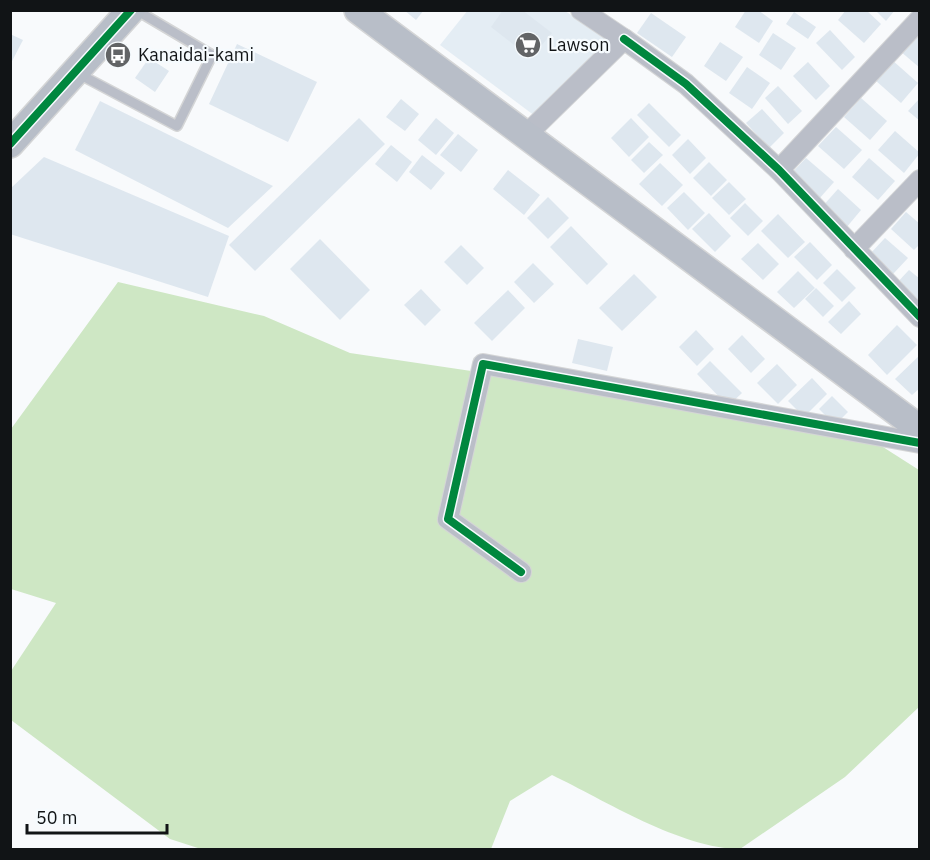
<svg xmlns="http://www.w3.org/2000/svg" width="930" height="860" viewBox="0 0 930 860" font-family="'IBM Plex Sans',sans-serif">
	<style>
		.built { fill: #e4edf4 }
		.green { fill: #cee7c4 }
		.building { fill: #dee7ef }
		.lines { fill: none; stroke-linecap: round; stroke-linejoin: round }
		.lane-casing { stroke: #d4d5d6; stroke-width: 12 }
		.street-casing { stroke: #d4d5d6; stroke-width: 22 }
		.secondary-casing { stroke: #d4d5d6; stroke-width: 30 }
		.lane { stroke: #babec8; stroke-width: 9 }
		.street { stroke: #babec8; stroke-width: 20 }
		.secondary { stroke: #b8bec8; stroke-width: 27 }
		.cycleway-casing { stroke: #f6fbfe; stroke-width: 11 }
		.cycleway { stroke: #00873e; stroke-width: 8 }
		.labels { text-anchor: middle; stroke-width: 4.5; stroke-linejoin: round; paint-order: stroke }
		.poi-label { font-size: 18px; fill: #111416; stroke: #f6fbfe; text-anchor: start }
	</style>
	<rect width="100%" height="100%" fill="#f8fafc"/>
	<path class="built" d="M468,10l97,1 45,29 -75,76 -95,-71z"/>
	<path class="green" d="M118,282l146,34 86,37 290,43 232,44 47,30v237l-74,70 -105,72c-58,0 -136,-49 -188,-74l-42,26 -19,48h-290l-31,-10 -159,-119v-49l45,-68 -45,-14v-160z"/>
	<g class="building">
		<path d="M404,10h20l-8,10z"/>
		<path d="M503,10h19l30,23 -21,25 -40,-31z"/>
		<path d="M746,10h12l15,11 -14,22 -24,-16z"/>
		<path d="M846,10h20l15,14 -17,19 -26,-23z"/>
		<path d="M875,10h20l-9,11z"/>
		<path d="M794,12l22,15 -8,12 -22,-15z"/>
		<path d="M651,13l35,24 -14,20 -35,-24z"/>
		<path d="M830,30l25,27 -13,13 -26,-27z"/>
		<path d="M773,33l23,15 -15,22 -22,-15z"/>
		<path d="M920,33v35l-20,-17z"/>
		<path d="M10,34l13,6 -13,25z"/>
		<path d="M720,42l23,15 -17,24 -22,-15z"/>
		<path d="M237,44l80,38 -29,60 -79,-38z"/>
		<path d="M149,58l20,13 -14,21 -20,-14z"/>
		<path d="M892,60l26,23 -17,20 -26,-23z"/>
		<path d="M808,62l22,24 -14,14 -23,-24z"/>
		<path d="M747,67l23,16 -18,26 -23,-16z"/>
		<path d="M778,86l24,25 -14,13 -23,-26z"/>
		<path d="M861,98l26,23 -17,19 -26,-23z"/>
		<path d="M920,98v23l-12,-10z"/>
		<path d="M401,99l18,15 -14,17 -19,-14z"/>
		<path d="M100,101l173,85 -45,42 -153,-78z"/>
		<path d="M649,103l32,32 -12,12 -32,-32z"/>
		<path d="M762,109l22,24 -15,15 -23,-25z"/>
		<path d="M359,118l26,26 -130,127 -26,-26z"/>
		<path d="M436,118l18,15 -18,22 -18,-15z"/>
		<path d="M631,118l18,19 -20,20 -18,-19z"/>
		<path d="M836,127l26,23 -18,19 -26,-23z"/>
		<path d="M895,131l25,22 -16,20 -26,-23z"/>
		<path d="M458,134l20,16 -17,22 -21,-17z"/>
		<path d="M688,139l18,19 -16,16 -18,-19z"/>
		<path d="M649,142l14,13 -19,18 -13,-13z"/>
		<path d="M391,145l21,17 -15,20 -22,-18z"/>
		<path d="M422,155l23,18 -14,17 -22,-18z"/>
		<path d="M44,157l185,79 -21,61 -198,-63v-45z"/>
		<path d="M806,158l28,24 -16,18 -28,-25z"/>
		<path d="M869,158l26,23 -17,19 -26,-23z"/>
		<path d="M709,162l18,18 -16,16 -18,-18z"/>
		<path d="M660,163l23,22 -21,21 -23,-22z"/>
		<path d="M508,170l32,25 -16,20 -31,-26z"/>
		<path d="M729,182l17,17 -17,16 -17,-17z"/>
		<path d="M838,189l23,21 -15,18 -24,-21z"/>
		<path d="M684,192l21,21 -17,17 -21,-22z"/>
		<path d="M548,197l21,21 -21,21 -21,-21z"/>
		<path d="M745,203l18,18 -15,15 -18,-18z"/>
		<path d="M906,212l14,12v20l-6,6 -23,-21z"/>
		<path d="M709,213l22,23 -16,16 -23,-23z"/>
		<path d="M778,214l27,28 -17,16 -27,-27z"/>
		<path d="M571,226l37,38 -21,21 -37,-38z"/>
		<path d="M885,238l23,20 -15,16 -23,-20z"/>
		<path d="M320,239l50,51 -30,30 -50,-51z"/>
		<path d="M810,242l22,23 -15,15 -23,-23z"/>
		<path d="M758,243l21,21 -16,16 -22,-21z"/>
		<path d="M461,245l23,23 -17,17 -23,-23z"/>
		<path d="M533,263l21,21 -20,19 -20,-21z"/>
		<path d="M837,269l19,19 -14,14 -19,-19z"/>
		<path d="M909,270l11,9v28l-25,-22z"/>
		<path d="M798,271l17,17 -21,20 -17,-16z"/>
		<path d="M634,274l23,23 -35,34 -23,-23z"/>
		<path d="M816,288l18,18 -11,11 -18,-18z"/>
		<path d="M421,289l20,21 -16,16 -21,-21z"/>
		<path d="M508,290l17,18 -33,33 -18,-18z"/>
		<path d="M849,301l12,13 -20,20 -13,-12z"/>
		<path d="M897,325l20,20 -30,30 -19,-20z"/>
		<path d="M696,330l18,19 -17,17 -18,-19z"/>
		<path d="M742,335l23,24 -14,14 -23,-24z"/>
		<path d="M578,339l35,8 -6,24 -35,-8z"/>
		<path d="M920,355v33l-8,7 -17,-16z"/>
		<path d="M710,361l32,32 -14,13 -31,-32z"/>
		<path d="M777,364l20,21 -19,19 -21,-21z"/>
		<path d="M812,378l15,16 -23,23 -16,-16z"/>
		<path d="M832,396l16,16 -13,13 -16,-16z"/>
	</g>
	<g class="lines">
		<g class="lane-casing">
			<path id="lane" d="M77,73l100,53 35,-71 -76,-45"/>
		</g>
		<g class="street-casing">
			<g id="street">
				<path d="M624,39l62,45 93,86 141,147"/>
				<path d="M526,135l98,-96 -43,-29"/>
				<path d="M779,170l141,-151"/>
				<path d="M854,249l66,-69"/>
				<path d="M521,572l-73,-53 35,-155 437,79"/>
			</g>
		</g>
		<g class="secondary-casing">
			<g id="secondary">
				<path d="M358,10l562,419"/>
				<path d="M10,144l121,-134"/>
			</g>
		</g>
		<use href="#lane" class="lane"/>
		<use href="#street" class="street"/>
		<use href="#secondary" class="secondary"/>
		<g class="cycleway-casing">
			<g id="cycleway">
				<path d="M624,39l62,45 93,86 141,147"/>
				<path d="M10,144l121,-134"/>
				<path d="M521,572l-73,-53 35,-155 437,79"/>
			</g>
		</g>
		<use href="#cycleway" class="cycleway"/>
	</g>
	<defs>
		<g id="supermarket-disc" transform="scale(1.35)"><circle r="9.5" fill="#626466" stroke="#f6fbfe"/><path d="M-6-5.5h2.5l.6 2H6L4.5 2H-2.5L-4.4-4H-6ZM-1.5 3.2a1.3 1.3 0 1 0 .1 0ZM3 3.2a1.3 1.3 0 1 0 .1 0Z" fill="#fff"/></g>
		<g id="bus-disc" transform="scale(1.35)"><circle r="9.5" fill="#626466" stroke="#f6fbfe"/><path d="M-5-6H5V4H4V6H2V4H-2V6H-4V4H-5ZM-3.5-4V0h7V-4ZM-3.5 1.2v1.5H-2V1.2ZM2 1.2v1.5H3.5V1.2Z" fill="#fff"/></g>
	</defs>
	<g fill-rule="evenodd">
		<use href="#supermarket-disc" x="528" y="45"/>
		<use href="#bus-disc" x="118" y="55"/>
	</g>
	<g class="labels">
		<g class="poi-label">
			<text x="548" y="51">Lawson</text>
			<text x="138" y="61">Kanaidai-kami</text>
		</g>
	</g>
	<rect width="930" height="860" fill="none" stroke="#111416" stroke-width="24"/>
	<path d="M27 824v9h140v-9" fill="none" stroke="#111416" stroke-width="3"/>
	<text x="36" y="824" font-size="18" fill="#111416" stroke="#f6fbfe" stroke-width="4.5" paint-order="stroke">50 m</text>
</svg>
